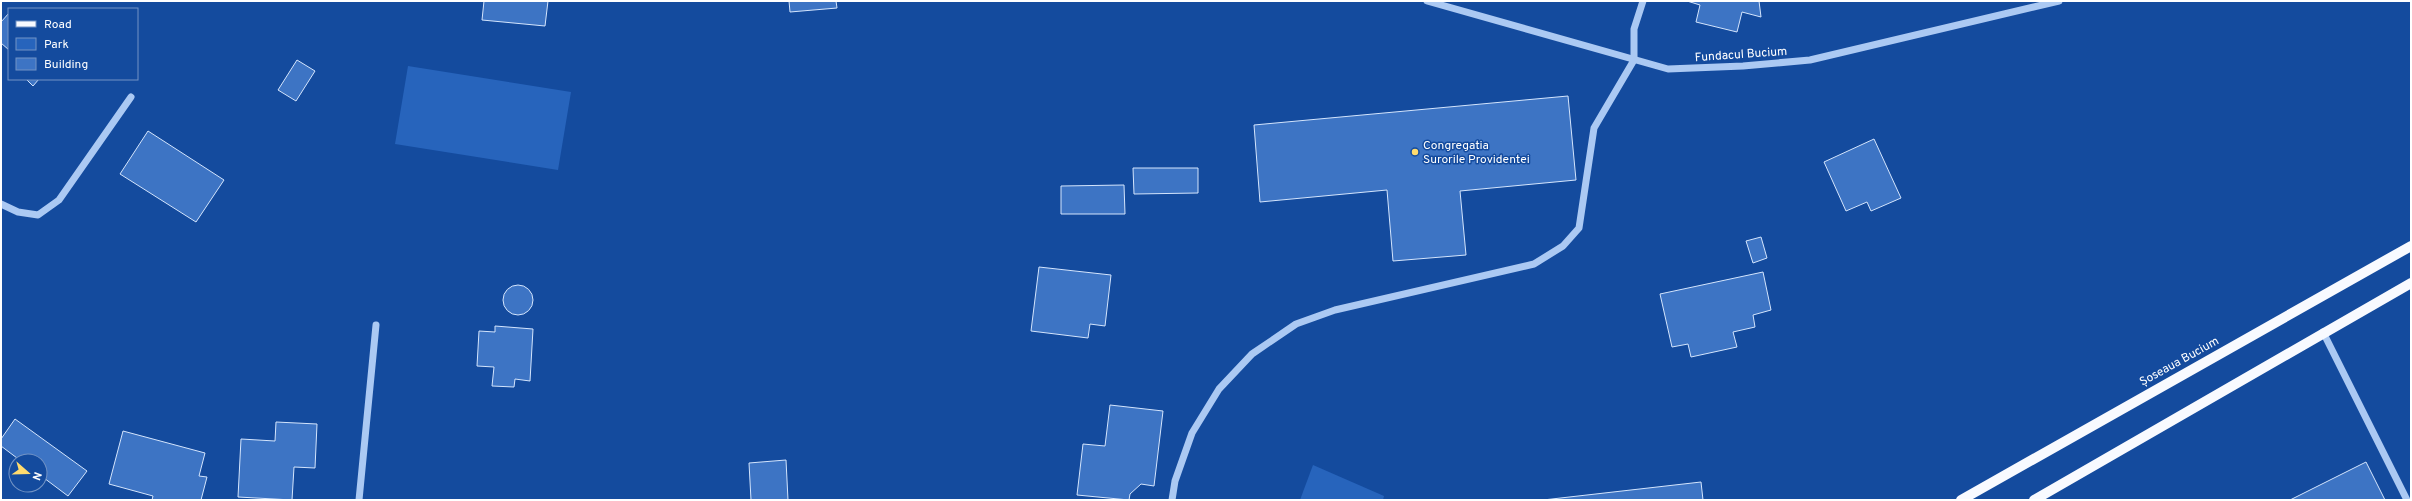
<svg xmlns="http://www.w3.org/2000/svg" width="2412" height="501" viewBox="0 0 2412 501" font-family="Overpass,sans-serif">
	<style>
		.green { fill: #2764bc }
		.building { fill: #3d74c4; stroke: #d4e5fd }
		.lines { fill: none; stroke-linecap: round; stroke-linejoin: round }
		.minor { stroke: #abc9f3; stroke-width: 7 }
		.major { stroke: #f8faff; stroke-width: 10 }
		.poi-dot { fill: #ffdb6e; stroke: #144b9e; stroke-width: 1.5 }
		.labels { text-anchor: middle; stroke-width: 3; stroke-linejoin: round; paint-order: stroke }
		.street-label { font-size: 12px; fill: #fff; stroke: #144b9e }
		.poi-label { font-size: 12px; fill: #fff; stroke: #144b9e; text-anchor: start }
	</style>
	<rect width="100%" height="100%" fill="#144b9e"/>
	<g class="green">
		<path d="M408,66l163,26 -13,78 -163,-26z"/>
		<path d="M1313,465l71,31 -1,4h-83z"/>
	</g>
	<g class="building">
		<path d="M484,1h64l-3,25 -63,-6z"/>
		<path d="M789,1h47l1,7 -47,4z"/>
		<path d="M1687,1h72l2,16 -19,-5 -5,20 -41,-10 4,-17z"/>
		<path d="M9,13v37l-8,-7v-21z"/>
		<path d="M297,60l18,11 -19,30 -18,-11z"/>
		<path d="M26,79h13l-6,7z"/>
		<path d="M1568,96l8,84 -116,11 6,64 -73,6 -6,-71 -127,12 -6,-77z"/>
		<path d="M148,131l76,49 -28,42 -76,-48z"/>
		<path d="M1874,139l27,59 -30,13 -4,-9 -21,9 -22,-49z"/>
		<path d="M1133,168h65v25l-64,1z"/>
		<path d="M1124,185l1,29h-64v-28z"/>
		<path d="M1761,237l6,21 -14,5 -7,-22z"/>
		<path d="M1039,267l72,8 -6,51 -15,-2 -2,14 -57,-7z"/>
		<path d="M1763,272l8,38 -18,5 2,12 -22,5 4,15 -46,10 -3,-13 -16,3 -12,-53z"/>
		<circle cx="518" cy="300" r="15"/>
		<path d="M495,326l38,3 -3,52 -15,-2 -1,8 -22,-1 2,-19 -17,-1 2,-35 16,1z"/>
		<path d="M1110,405l53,6 -9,75 -13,-2 -11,10 -1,6 -52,-5 6,-51 22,2z"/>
		<path d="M15,419l72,52 -19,25 -28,-21v-14h-19l-20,-15v-7z"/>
		<path d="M276,422l41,2 -2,44 -21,-1 -2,33 -54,-3 3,-58 34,2z"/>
		<path d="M123,431l82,22 -6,23 8,1 -6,23h-49l1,-4 -44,-12z"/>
		<path d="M786,460l2,40h-37l-2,-37z"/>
		<path d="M2366,462l19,38h-95z"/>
		<path d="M1701,482l2,18h-160z"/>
	</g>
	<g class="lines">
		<g class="minor">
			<path d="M1427,1l241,68 75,-3 67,-6 249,-59"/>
			<path d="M1,204l17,8 20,3 21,-15 72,-103"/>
			<path d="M2323,332l84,168"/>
			<path d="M359,500l17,-175"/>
			<path d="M1172,500l3,-19 17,-48 27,-44 33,-35 44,-30 39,-14 199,-46 29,-18 16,-18 15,-100 40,-68v-31l9,-28"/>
		</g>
		<g class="major">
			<path d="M1961,500l450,-254"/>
			<path d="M2034,500l377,-217"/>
		</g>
	</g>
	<circle class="poi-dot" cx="1415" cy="152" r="4"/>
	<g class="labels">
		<g class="street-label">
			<text transform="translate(1741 54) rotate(-4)" y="4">Fundacul Bucium</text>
			<text transform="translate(2179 361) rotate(-29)" y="4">Șoseaua Bucium</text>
		</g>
		<g class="poi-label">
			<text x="1423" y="149">Congregatia<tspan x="1423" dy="14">Surorile Providentei</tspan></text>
		</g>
	</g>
	<rect width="2412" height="501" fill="none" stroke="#ffffff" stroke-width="4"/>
	<rect x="8" y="8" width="130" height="72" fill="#144b9e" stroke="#7293c5"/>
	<rect x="16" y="21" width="20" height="6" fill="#f8faff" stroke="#7293c5"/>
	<text x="44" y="28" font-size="12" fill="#ffffff">Road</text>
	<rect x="16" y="38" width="20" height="12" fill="#2764bc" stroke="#7293c5"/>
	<text x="44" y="48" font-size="12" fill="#ffffff">Park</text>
	<rect x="16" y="58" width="20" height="12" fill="#3d74c4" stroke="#7293c5"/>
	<text x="44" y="68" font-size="12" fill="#ffffff">Building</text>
	<g transform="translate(28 473) rotate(110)"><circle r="19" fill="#144b9e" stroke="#7293c5"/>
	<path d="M0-3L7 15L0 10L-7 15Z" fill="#ffdb6e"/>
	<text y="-6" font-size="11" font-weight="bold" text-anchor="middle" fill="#ffffff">N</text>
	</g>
</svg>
